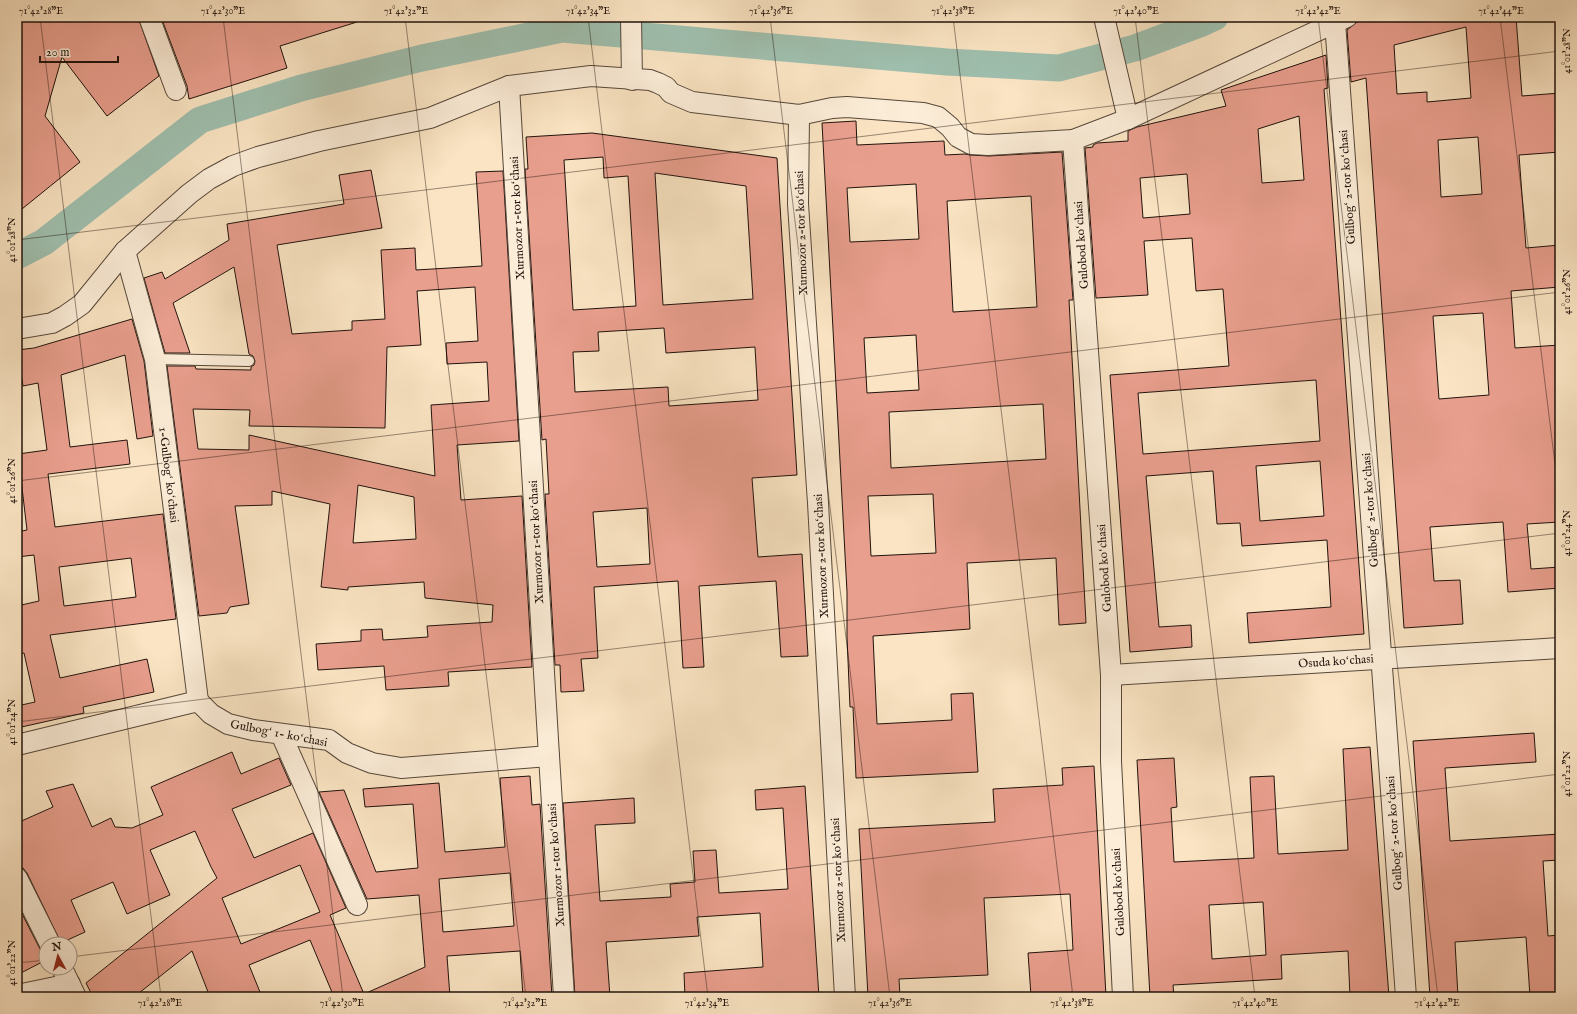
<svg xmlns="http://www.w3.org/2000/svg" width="1577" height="1014" viewBox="0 0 1577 1014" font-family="'IM FELL English',serif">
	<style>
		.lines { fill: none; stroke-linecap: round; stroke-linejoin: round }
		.canal { stroke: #9fbfae; stroke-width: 27 }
		.building { fill: #e99f8e; stroke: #20130c; fill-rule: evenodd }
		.lane-casing { stroke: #56473a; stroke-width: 12 }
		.street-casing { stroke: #56473a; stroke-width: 22 }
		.lane { stroke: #fcedd8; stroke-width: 10 }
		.street { stroke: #fcedd8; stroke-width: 20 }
		.ticks { fill: none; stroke: #20130c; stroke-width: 1; stroke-opacity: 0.45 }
		.labels { text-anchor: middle; stroke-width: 3; stroke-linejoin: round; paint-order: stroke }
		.street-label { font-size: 12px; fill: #20130c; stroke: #fcedd8 }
		.neatline { fill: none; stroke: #20130c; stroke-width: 1.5 }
		.ticks-label { font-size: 10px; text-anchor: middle; fill: #20130c }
	</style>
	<rect width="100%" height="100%" fill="#fae4c3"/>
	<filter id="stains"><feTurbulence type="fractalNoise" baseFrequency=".005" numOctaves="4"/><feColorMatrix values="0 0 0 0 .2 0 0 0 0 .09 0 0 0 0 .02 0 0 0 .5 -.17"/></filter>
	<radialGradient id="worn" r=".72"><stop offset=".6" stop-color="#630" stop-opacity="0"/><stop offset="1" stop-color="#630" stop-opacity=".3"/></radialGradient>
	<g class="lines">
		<path class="canal" d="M17,256l27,-14 156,-122 101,-32 121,-30 140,-29 385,33 112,6 76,-20 67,-25 13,-6"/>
	</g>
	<g class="building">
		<path d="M17,17h121l21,59 -52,40 -45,-59 -17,59 35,46 -63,51z"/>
		<path d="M161,17h195l1,5 -77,24 7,22 -98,31 -2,-13z"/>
		<path d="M1383,17h133l6,79 38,-3v59l-41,3 7,93 34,-3v42l-49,4 4,57 45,-3v177l-33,2 4,45 29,-2v21l-52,4 -5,-70 -73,5 4,54 26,-1 3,44 -59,4 -38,-550 -15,4 -4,-52 10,-8zM1466,27l5,71 -44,4v-10l-30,2 -3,-49zM1478,137l4,57 -41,3 -3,-57zM1483,313l6,82 -50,4 -6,-83z"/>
		<path d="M1326,55l2,33 -4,1 40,545 -115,9 -2,-30 84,-6 -4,-67 -85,6 -2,-23 -23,1 -4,-53 -67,5 13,151 32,-2 1,22 -62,5 -20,-277 119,-9 -6,-77 -27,2 -4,-53 -48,3 4,54 -52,3 -11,-150 8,-1v-2l4,-2 31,-2v-10l9,-4 89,-21 -5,-16zM1299,116l5,64 -42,3 -4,-54zM1187,174l3,40 -47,4 -3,-40zM1316,380l4,61 -177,13 -5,-61zM1320,461l4,55 -64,5 -4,-55z"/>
		<path d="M856,121l1,24 87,-4 1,14 20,-1 5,1 19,1 73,-4 11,148h-4l17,323 -27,2 -3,-67 -89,5 3,66 -97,7 4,88 75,-4 -1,-26 22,-1 5,79 -122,6 -3,-71h-3l-3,-70v-45l-25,-469zM916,184l3,55 -69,3 -3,-54zM1031,196l6,111 -84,5 -6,-111zM916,335l3,55 -52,3 -3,-55zM1043,404l3,55 -155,9 -2,-56zM933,494l3,59 -65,3 -3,-60z"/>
		<path d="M592,133l185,25 20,317 -45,3 6,79 44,-3 6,102 -27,1 -5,-76 -77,5 5,81 -21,1 -5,-87 -84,6 4,71 -17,1 3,32 -23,1 -1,-27h-5l-10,-171h4l-3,-55 -4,1 -17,-271h3l-2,-32zM603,157l1,21 24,-2 8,130 -63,4 -9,-150zM655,173l91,13 7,113 -90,6zM664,328l2,25 89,-6 3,53 -89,6 -1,-19 -93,5 -2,-40 26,-1 -1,-19zM647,508l3,56 -53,3 -4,-55z"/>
		<path d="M371,170l11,58 -105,17 15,89 60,-4v-9l33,-2 -4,-69 34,-2 1,22 66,-4 -6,-94 27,-1 16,270 -62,4 4,55 61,-4 10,171 -84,5 1,14 -63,4 -2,-24 -66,4 -2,-26 45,-3v-11l21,-1 1,11 45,-3 -1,-11 65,-4 1,-17 -68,-7 -1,-16 -76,5v3l-27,-3 9,-83 -58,-13v14l-37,1 14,98 -19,3 -3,6 -28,3 -32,-250h28l1,3 55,1v-3l3,-2 1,-4 -2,-5 -4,-2 -15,-87 -61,36 17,50h-25l-21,-75 18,-6 3,7 64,-39 -2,-16 117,-20 -5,-29zM475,287l3,54 -32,2 1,21 40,-2 2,39 -58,4 4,71 -186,-41v15l-51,-1 -5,-40 57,1 -1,16 136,2 2,-81 34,-2 -4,-54zM358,485l56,12 2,42 -63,4z"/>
		<path d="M132,319l12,42 9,75 -16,3 -12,-84 -64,20 9,72 57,-7 3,24 -82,10 7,53 108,-13 13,105 -126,16 10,43 87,-19 7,33 -71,15 1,6 -67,15v-22l18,-4 -11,-49 -7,1v-48l22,-5 -5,-46 -17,2v-25l10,-2 -9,-76 29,-4 -9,-67 -15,3 -1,-7 -5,1v-30l17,-2zM131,558l5,39 -72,9 -5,-39z"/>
		<path d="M1534,733l2,29 -91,6 5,73 110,-7v26l-17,1 5,75 12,-1v62h-30l-4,-60 -71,5 3,55h-28l-17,-256z"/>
		<path d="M1370,747l19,250h-39l-2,-46 -67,4 1,24 -109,6 1,12h-24l-13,-237 37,-2 3,49 -6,1 3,54 80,-4 -4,-81 24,-1 4,78 70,-4 -5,-101zM1263,902l3,53 -54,4 -3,-54z"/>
		<path d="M232,752l9,22 38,-16 12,27 -59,24 22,49 59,-25 33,75 -16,7 34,79 61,-27 -6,-72 -52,4 -48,-107 25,-2 32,82 42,-4 -5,-64 -48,3 -2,-18 76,-6 6,69 60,-5 -5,-69 30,-2 2,29 8,-1 12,193h-29l-3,-46 -73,5 3,41h-116l-24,-57 -61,25 13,32h-52l-18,-46 -58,46h-41l-7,-14 131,-105 -6,-11 -16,-36 -45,19 20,45 -43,19 -14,-32 -42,18 14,32 -24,11 -34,-70 -4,-5 -6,-1v-44l36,-16 -7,-16 27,-7 19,43 19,-9 4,9 17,1 31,-13 -12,-28zM300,865l20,47 -79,32 -19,-46zM510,873l4,53 -71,6 -4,-53z"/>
		<path d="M1094,766l12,231h-30v-4l-45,3 -3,-43 45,-3 -3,-56 -86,4 4,77 -89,4 1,18h-32l-9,-168 136,-7 -2,-33 70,-4 -1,-17z"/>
		<path d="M805,786l14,211h-134l-1,-24 79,-6 -3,-54 -63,4 2,19 -93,6 4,55h-35l-12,-194 71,-5 1,25 -40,2 5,76 71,-4 -1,-13 25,-2 -2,-31 23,-1 3,43 69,-4 -5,-81 -27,2 -1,-20z"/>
		<path d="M17,904l23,45 6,5v6l-29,15z"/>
	</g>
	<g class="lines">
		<g class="lane-casing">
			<path id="lane" d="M155,359l94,2"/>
		</g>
		<g class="street-casing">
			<g id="street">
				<path d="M149,17l27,73"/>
				<path d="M631,17l1,63"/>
				<path d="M1104,17l24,102"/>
				<path d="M1335,22l71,975"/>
				<path d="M509,86l40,670 15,241"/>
				<path d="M799,115l-1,89 20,299 27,494"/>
				<path d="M1073,140l38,535v86l12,236"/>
				<path d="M125,251l30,108 43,342"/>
				<path d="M17,329l35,-6 13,-7 17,-12 43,-53 64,-57 20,-15 24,-13 25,-9 61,-16 111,-23 79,-32 82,-10 59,4 8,3 8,4 5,6 21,9 107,13 33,-7 15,-1 76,6 15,4 12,10 8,10 13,7 17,1 85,-5 55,-21 219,-102"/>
				<path d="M1111,675l449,-27"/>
				<path d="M281,734l76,171"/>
				<path d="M17,745l181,-44 13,13 17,10 25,6 76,10 18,13 25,10 29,5 148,-12"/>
				<path d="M17,878l33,66"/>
				<path d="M62,968l14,29"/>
				<path d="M17,995l53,-11"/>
			</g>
		</g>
		<use href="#lane" class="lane"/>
		<use href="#street" class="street"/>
	</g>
	<path class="ticks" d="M40,17l121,980M223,17l120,980M405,17l121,980M588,17l120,980M770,17l120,980M953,17l120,980M1135,17l120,980M1318,17l120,980M1500,17l60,488M17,240l1543,-189M17,481l1543,-189M17,722l1543,-189M70,957l1490,-183M17,963l29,-3"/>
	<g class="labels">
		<g class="street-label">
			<text transform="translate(1347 187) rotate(-94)" y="4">Gulbogʻ 2-tor koʻchasi</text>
			<text transform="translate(517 218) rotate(-93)" y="4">Xurmozor 1-tor koʻchasi</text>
			<text transform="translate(801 233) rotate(-92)" y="4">Xurmozor 2-tor koʻchasi</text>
			<text transform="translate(1081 245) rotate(-94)" y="4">Gulobod koʻchasi</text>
			<text transform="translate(169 475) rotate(83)" y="4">1-Gulbogʻ koʻchasi</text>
			<text transform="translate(1370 510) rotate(-94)" y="4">Gulbogʻ 2-tor koʻchasi</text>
			<text transform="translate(536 542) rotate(-93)" y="4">Xurmozor 1-tor koʻchasi</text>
			<text transform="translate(821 556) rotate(-93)" y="4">Xurmozor 2-tor koʻchasi</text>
			<text transform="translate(1104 568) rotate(-94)" y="4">Gulobod koʻchasi</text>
			<text transform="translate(1336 661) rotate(-4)" y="4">Osuda koʻchasi</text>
			<text transform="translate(279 733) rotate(11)" y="4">Gulbogʻ 1- koʻchasi</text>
			<text transform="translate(1394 833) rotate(-94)" y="4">Gulbogʻ 2-tor koʻchasi</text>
			<text transform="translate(556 865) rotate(-94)" y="4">Xurmozor 1-tor koʻchasi</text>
			<text transform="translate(838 880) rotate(-93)" y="4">Xurmozor 2-tor koʻchasi</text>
			<text transform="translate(1118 892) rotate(-93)" y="4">Gulobod koʻchasi</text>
		</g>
	</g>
	<rect width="1577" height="1014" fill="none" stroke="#fae4c3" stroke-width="44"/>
	<g transform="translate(58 956) rotate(353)"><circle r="19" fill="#fcedd8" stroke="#a49686"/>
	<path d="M0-3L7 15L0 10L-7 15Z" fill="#8f2418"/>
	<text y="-6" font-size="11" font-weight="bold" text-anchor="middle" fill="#20130c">N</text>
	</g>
	<path d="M40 56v6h78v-6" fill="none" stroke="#20130c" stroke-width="2"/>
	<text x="46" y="56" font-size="12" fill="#20130c" stroke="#fcedd8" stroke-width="3" paint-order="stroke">20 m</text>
	<rect x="22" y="22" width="1533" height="970" class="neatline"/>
	<g class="ticks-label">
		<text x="41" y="14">71°42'28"E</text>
		<text x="223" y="14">71°42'30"E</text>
		<text x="406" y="14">71°42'32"E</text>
		<text x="588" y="14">71°42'34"E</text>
		<text x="771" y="14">71°42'36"E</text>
		<text x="953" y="14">71°42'38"E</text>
		<text x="1136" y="14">71°42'40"E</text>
		<text x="1318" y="14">71°42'42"E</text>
		<text x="1501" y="14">71°42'44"E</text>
		<text transform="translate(1566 51) rotate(-90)" y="4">41°01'28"N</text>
		<text transform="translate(11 240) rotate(-90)" y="4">41°01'28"N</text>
		<text transform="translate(1566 292) rotate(-90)" y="4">41°01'26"N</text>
		<text transform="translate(11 481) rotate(-90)" y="4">41°01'26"N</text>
		<text transform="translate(1566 533) rotate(-90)" y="4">41°01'24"N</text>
		<text transform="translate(11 722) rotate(-90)" y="4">41°01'24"N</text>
		<text transform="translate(1566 774) rotate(-90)" y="4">41°01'22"N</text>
		<text transform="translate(11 963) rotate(-90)" y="4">41°01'22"N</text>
		<text x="160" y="1006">71°42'28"E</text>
		<text x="342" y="1006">71°42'30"E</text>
		<text x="525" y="1006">71°42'32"E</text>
		<text x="707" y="1006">71°42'34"E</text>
		<text x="890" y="1006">71°42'36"E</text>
		<text x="1072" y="1006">71°42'38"E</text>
		<text x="1255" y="1006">71°42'40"E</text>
		<text x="1437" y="1006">71°42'42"E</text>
	</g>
	<rect width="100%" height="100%" filter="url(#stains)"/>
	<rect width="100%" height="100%" fill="url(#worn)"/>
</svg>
